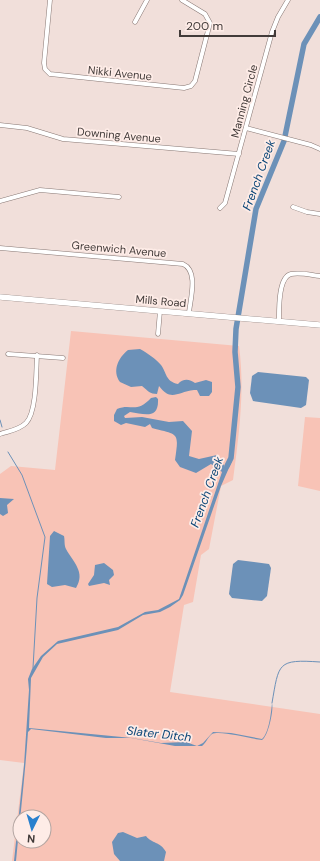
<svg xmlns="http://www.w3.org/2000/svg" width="320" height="861" viewBox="0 0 320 861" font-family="'DM Sans',sans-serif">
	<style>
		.green { fill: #f8c3b6; fill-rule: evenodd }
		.water { fill: #6c91b8 }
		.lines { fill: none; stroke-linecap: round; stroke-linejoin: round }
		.stream { stroke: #6c91b8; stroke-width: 1 }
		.river { stroke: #6c91b8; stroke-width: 5.5 }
		.street-casing { stroke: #887874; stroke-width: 5 }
		.secondary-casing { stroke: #887874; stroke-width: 6 }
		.street { stroke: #fff; stroke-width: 4 }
		.secondary { stroke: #fff; stroke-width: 5.5 }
		.labels { text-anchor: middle; stroke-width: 3.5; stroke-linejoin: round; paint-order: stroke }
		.street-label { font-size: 11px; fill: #423b39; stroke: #feece7 }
		.water-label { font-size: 12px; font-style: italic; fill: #094577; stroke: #feece7 }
	</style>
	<rect width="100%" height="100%" fill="#f1dfda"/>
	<g class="green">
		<path d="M71,331l168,15c6,45 0,89 -6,134l-12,6 -12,63 -8,6 -8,47 -9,3 -14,87 150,22v147h-308l12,-98 -24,-3v-286l11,-8 44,4zM20,817h24v24h-24z"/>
		<path d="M305,417l15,1v73l-22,-5z"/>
	</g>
	<g class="water">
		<path d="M140,349c7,4 16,10 21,16 6,8 4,16 17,19 5,-6 12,-5 17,-1l11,-3 6,2v10l-3,4h-9l-3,-6h-3c-17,2 -23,12 -35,-4l-2,8c-7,0 -9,-3 -15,-8l-11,1 -11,-5c-8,-11 -2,-24 8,-32z"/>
		<path d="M258,372l48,5 3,3 -3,25 -5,3 -48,-7 -3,-8 2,-17z"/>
		<path d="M156,397l2,2c1,21 -14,15 -28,13l-6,4 1,2 17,-1 27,5 14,-1 9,10 -3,25 10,3 18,-4 8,12 4,-8 3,2 -11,25 -38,109 -3,5 -10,7 -10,5 -17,3 -25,15 -61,14 -14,13 -12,21 -2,50 103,10 29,5 25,-1 11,4 6,-3 10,-11 18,1 31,6c7,-6 9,-26 10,-36 2,7 -4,34 -10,37 -11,-1 -42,-10 -50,-6 -4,3 -6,9 -10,12h-27l-44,-8h-25l-75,-9 -3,3c-3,43 -8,86 -12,129h-2l10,-96 5,-75 -1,-11 4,-10 9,-13 17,-15 60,-14 27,-15 13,-2 21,-11 43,-127 -11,-8 -15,9 -16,-6 -5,-7c4,-28 4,-25 -23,-32l-2,-4 -5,3 -19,-4 -5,2 -7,-4v-6l3,-6c14,-6 19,5 34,-11z"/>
		<path d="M0,498l14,1 -7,6 1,8 -5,3 -3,-2z"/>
		<path d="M54,531l10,5c1,5 0,9 2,13 7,13 20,23 10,39l-11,-3 -13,2 -5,-3 3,-48z"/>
		<path d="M238,560l31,4 2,4 -4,28 -5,5 -30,-3 -3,-4 4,-30z"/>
		<path d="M104,563l9,7 1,5 -5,5 1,5 -6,-2 -15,3 -1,-2 6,-9 1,-10z"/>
		<path d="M123,832l14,6 9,-2c6,8 14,5 20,16l-2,9h-44l-6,-7 -2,-12 6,-9z"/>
	</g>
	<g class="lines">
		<g class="stream">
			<path d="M0,420l2,7"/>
			<path d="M8,452l14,23 23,62 -8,61 -4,70"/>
			<path d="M272,703c7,-40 5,-44 48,-41"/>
		</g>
		<path class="river" d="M227,466l4,-8 7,-71 -3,-35 1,-23 20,-120 28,-68 20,-97 16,-27"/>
		<g class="street-casing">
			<g id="street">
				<path d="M50,0l-6,63 1,6 5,5 134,14 7,-2 4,-5 15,-58 -5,-9 -23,-14"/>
				<path d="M135,22l12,-22"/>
				<path d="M0,125l27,3 36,11 176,15"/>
				<path d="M246,128l65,17 9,4"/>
				<path d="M0,201l40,-11 79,7"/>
				<path d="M293,207l14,5 13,2"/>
				<path d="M220,208l5,-5 47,-171 6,-15 10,-17"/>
				<path d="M0,248l183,16c16,7 7,36 6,49"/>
				<path d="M279,321c0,-11 -1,-44 12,-47 9,-2 20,1 29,2"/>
				<path d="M158,334l2,-23"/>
				<path d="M8,354l55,4"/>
				<path d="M0,434c9,-3 19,-4 26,-11 11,-11 10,-52 11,-68"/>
			</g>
		</g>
		<g class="secondary-casing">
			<path id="secondary" d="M0,297l320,28"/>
		</g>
		<use href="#street" class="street"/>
		<use href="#secondary" class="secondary"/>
	</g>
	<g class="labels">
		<g class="street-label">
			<text transform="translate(120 73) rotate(6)" y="4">Nikki Avenue</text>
			<text transform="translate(244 101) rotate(-75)" y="4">Manning Circle</text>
			<text transform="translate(119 135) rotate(5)" y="4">Downing Avenue</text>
			<text transform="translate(119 249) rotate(5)" y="4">Greenwich Avenue</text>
			<text transform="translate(161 301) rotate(5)" y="4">Mills Road</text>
		</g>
		<g class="water-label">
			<text transform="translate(259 175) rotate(-70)" y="4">French Creek</text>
			<text transform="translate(207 492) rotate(-70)" y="4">French Creek</text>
			<text transform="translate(159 734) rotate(6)" y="4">Slater Ditch</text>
		</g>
	</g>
	<g transform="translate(32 829) rotate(185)"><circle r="19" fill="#feece7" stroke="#b3a5a1"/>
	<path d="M0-3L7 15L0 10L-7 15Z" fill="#2980ce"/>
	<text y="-6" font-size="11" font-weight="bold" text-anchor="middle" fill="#423b39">N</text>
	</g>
	<path d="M180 30v6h95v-6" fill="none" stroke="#423b39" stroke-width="2"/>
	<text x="186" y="30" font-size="12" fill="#423b39" stroke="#feece7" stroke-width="3" paint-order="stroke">200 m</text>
</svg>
